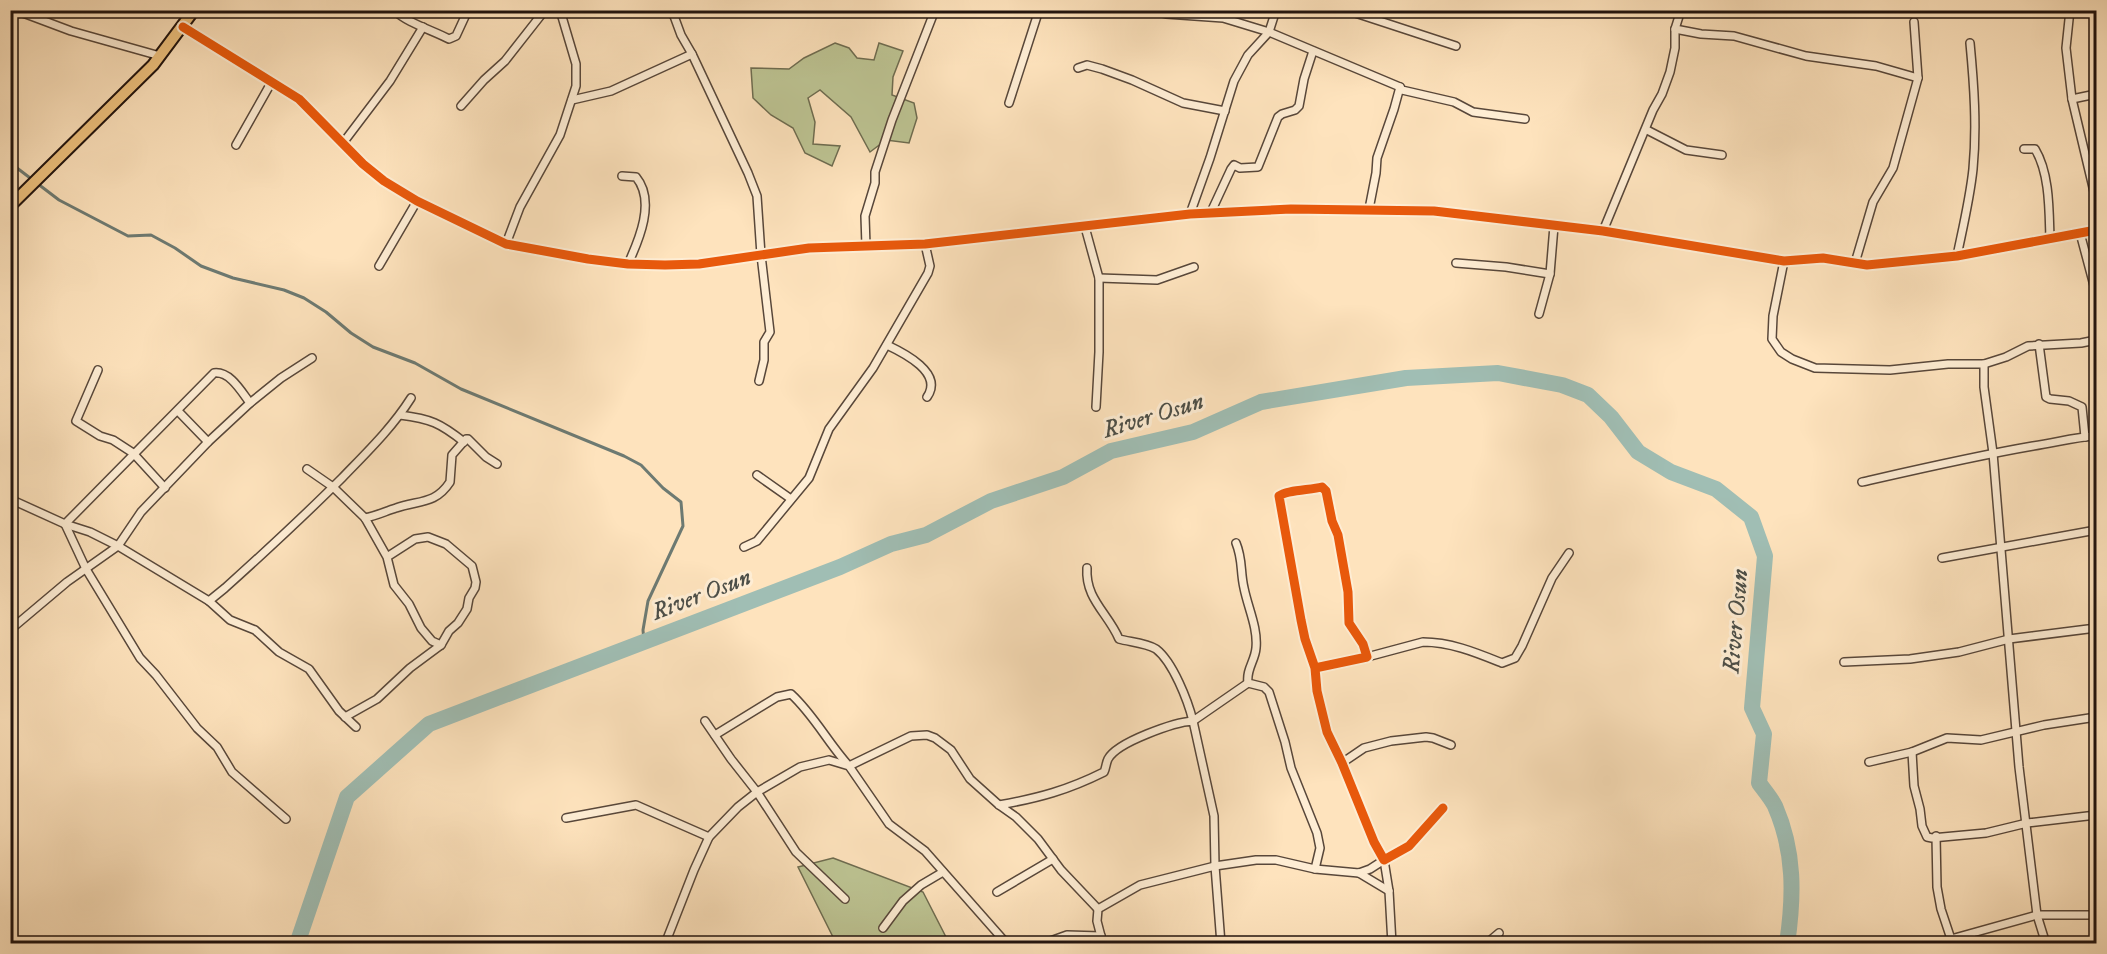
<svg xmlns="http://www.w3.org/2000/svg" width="2107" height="954" viewBox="0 0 2107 954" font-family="'IM FELL DW Pica',serif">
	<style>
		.green { fill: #bdc493; stroke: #6e6c50; stroke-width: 1.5 }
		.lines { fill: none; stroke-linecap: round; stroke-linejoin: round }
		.stream { stroke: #6d7a72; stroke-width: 3 }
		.river { stroke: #a0beb4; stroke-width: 16 }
		.street-casing { stroke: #58473a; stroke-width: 10 }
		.primary-casing { stroke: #20130e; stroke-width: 14 }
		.street { stroke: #feedd4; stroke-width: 7 }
		.primary { stroke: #efc27e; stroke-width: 10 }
		.cycleway-casing { stroke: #feedd4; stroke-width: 13 }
		.cycleway { stroke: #e8590c; stroke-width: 9 }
		.labels { text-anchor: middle; stroke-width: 6; stroke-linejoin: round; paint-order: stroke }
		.water-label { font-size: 24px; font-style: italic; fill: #4d4f48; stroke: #feedd4 }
	</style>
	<rect width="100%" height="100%" fill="#fee3bd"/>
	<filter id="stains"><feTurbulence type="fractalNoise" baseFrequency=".00333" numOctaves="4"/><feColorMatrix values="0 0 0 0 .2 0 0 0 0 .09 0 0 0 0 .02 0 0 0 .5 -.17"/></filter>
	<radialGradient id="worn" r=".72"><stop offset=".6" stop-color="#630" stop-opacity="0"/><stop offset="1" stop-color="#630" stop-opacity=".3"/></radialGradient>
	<g class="green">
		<path d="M835,43l14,5 8,10 17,2 5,-17 24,8 -10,26 -1,18 22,8 3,15 -8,25 -23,-3 -16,12 -19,-35 -31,-27 -12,8 7,24 -2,22 27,2 -8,20 -27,-13 -12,-25 -22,-13 -18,-17 -2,-30 38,1 15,-11z"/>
		<path d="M833,858l90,34 26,51h-113l-38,-76z"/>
	</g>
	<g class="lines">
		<path class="stream" d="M10,165l7,3 42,32 69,36 23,-1 24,13 26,18 32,12 51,12 20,8 22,14 25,21 22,14 42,16 46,26 163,67 17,9 22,23 18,14 2,24 -35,75 -5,29 1,12"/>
		<path class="river" d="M297,944l50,-147 82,-73 411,-157 51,-23 35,-9 65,-34 72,-24 48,-26 82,-19 68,-30 145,-24 92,-5 64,12 26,10 23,22 27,35 33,20 45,17 35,28 14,39 -13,152 12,26 -5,49c5,7 12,15 16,23 20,46 19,90 12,138"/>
		<g class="street-casing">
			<g id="street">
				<path d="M15,10l56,21 89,25"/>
				<path d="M394,10c13,13 38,20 55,29l7,-3 12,-26"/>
				<path d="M668,10l6,6 7,19 11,19 56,119 9,23 4,59 9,77 -6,10v18l-5,21"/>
				<path d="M1151,10l15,4 57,4 46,14 131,55 2,3 52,12 19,10 52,7"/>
				<path d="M1346,10l110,36"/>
				<path d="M2070,10l-4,38 6,51 24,101"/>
				<path d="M183,27l116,72 64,65 21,17 33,20 89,43 82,15 40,5 37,1 34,-1 110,-16 116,-4 265,-30 101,-5 143,2 169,20 181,30 39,-3 44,7 90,-9 139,-26"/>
				<path d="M1675,29l26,5 33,2 72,20 70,10 42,12"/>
				<path d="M1078,68l9,-3 15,4 30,11 51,23 42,8"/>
				<path d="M2072,99l24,-5"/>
				<path d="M572,100l39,-9 81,-37"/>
				<path d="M1009,103l30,-93"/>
				<path d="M461,106l23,-26 21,-19 40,-51"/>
				<path d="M1647,130l39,20 36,5"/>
				<path d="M343,143l47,-62 33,-54"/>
				<path d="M236,145l35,-62"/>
				<path d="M2024,149h11c15,25 14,62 15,90"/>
				<path d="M622,176l14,1c20,24 3,63 -8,87"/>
				<path d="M1369,209l7,-36 1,-15 17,-49 6,-22"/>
				<path d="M1211,212l20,-43 3,-4 6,3 18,-1 20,-50 4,-3 13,-4 4,-4 5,-27 9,-28"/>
				<path d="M1190,214l20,-56 24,-77 14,-26 21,-23 7,-22"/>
				<path d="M1085,227l14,51v74l-3,55"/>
				<path d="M1603,231l50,-121 9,-16 8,-22 5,-24v-19l6,-19"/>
				<path d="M2080,233l16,60"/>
				<path d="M506,244l14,-37 40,-72 16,-49v-22l-16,-54"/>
				<path d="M866,246l-1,-30 10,-33v-11l17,-52 43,-110"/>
				<path d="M1957,256c6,-29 13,-58 16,-87 4,-42 1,-84 -3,-126"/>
				<path d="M1784,261l-11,55 -1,23 9,13 11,7 23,9 75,2 58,-6h36l22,-7 22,-11 53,-3 15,-3"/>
				<path d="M1456,263l50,4 44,7"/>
				<path d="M1855,263l18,-61 20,-34 25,-90 -4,-56"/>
				<path d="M379,266l38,-65"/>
				<path d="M1099,278l58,2 37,-13"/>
				<path d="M1539,314l11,-40 4,-48"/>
				<path d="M2039,344l7,53 4,2 19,2 13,6 3,30"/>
				<path d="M887,345c17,8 57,28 40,52"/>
				<path d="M1984,364v23l9,66 26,314 18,148 9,29"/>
				<path d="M98,370l-22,51 24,15 13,4 20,13 32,35"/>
				<path d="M178,411l30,31"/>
				<path d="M400,415c31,4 40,8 64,27"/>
				<path d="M307,469l26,18 32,31 22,39 7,28 15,19 12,24 11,13 9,4 8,-14 9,-8 9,-14 2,-11 6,-10 1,-6 -4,-16 -26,-22 -18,-7 -13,2 -28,18"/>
				<path d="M757,475l34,24"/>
				<path d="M1862,482c57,-13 113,-26 171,-36 23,-3 40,-9 63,-10"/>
				<path d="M10,499l55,25 25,8 28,14 91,55 21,19 25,10 24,22 30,17 30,42 17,16"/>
				<path d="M365,518c11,-2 21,-7 31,-10 22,-8 39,-3 54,-26l2,-27 14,-16h2l18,18 11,7"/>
				<path d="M65,524l21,45 54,89 16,17 41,53 20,19 15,25 54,47"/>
				<path d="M65,524l149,-151c16,-2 27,18 36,30"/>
				<path d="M1236,543c7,17 4,28 8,45 4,20 14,40 12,60 -1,13 -10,21 -8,35l16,4 5,5 16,50 6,26 26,65 3,15 -5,21"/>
				<path d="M744,547l13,-6 52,-63 20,-49 44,-61 55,-95 2,-7 -5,-22"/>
				<path d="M1942,558l154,-28"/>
				<path d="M1087,568c-2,31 21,45 32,71 11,3 27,4 37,10 17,13 32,52 37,72l55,-38"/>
				<path d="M209,601l16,-13c40,-36 79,-72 117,-110 25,-26 50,-50 69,-80"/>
				<path d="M10,630l57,-48 51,-36 23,-34 67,-70 42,-39 31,-25 31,-20"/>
				<path d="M1367,657l56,-15c28,0 54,11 79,21l13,-5 7,-12 30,-68 17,-25"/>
				<path d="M1844,662l66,-3 49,-7 50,-13 87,-11"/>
				<path d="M1315,668l-10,-29 -4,-19 -22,-124c7,-6 32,-6 43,-9l4,4 6,30 6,14 10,57 1,31 14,21 4,13 -52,11 2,23 10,41 15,31 32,79 10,18 25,-14 34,-38"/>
				<path d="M345,717l32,-18 33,-31 31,-23"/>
				<path d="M705,721l26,38 26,33 39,60 49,47"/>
				<path d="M715,735l62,-38 14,-3c23,21 37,49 58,72l62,-30 16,-1 8,3 16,12 19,29 29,26 17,12 22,22 23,31 37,39"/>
				<path d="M1912,752l2,34 6,23 2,17 5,11 5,1 54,-5 41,-10 69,-8"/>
				<path d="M1869,762l43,-10 35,-14 34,2 63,-15 52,-8"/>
				<path d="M1342,763l22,-15 27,-7 35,-4 7,1 18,7"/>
				<path d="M999,805c40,-7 69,-15 105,-33 2,-4 2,-9 4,-13 9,-17 67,-37 85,-38l21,95 1,50 6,78"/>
				<path d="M566,818l70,-13 73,32"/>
				<path d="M1936,836l1,51 4,22 10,30 86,-24h59"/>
				<path d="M1359,873l30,18"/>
				<path d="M997,892l56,-33"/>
				<path d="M883,928l20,-27 18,-16 22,-13"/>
				<path d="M665,944l29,-74 15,-33 29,-30 19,-15 43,-25 29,-7 20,6 40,58 36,27 82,93"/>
				<path d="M1042,944l25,-9 34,1"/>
				<path d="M1103,944l-6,-23 1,-12 42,-24 75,-19 41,-6h20l39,9 44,4 11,-4 14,-9 5,31 3,53"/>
				<path d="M1486,944l13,-11"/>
			</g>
		</g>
		<g class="primary-casing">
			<path id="primary" d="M10,206l143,-141 41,-55"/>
		</g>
		<use href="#street" class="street"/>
		<use href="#primary" class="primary"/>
		<g class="cycleway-casing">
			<g id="cycleway">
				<path d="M183,27l116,72 64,65 21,17 33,20 89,43 82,15 40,5 37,1 34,-1 110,-16 116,-4 265,-30 101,-5 143,2 169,20 181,30 39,-3 44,7 90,-9 139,-26"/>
				<path d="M1315,668l-10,-29 -4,-19 -22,-124c7,-6 32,-6 43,-9l4,4 6,30 6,14 10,57 1,31 14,21 4,13 -52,11 2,23 10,41 15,31 32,79 10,18 25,-14 34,-38"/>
			</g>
		</g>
		<use href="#cycleway" class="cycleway"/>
	</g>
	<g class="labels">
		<g class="water-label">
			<text transform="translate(1153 415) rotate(-17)" y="8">River Osun</text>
			<text transform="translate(701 594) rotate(-21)" y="8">River Osun</text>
			<text transform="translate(1735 621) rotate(-85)" y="8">River Osun</text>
		</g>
	</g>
	<rect width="2107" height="954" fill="none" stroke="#fee3bd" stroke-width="36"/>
	<rect x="12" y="12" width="2083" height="930" fill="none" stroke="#20130e" stroke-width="3"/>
	<rect x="18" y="18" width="2071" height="918" fill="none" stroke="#20130e" stroke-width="1.5"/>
	<rect width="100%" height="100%" filter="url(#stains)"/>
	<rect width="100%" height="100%" fill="url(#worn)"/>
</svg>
